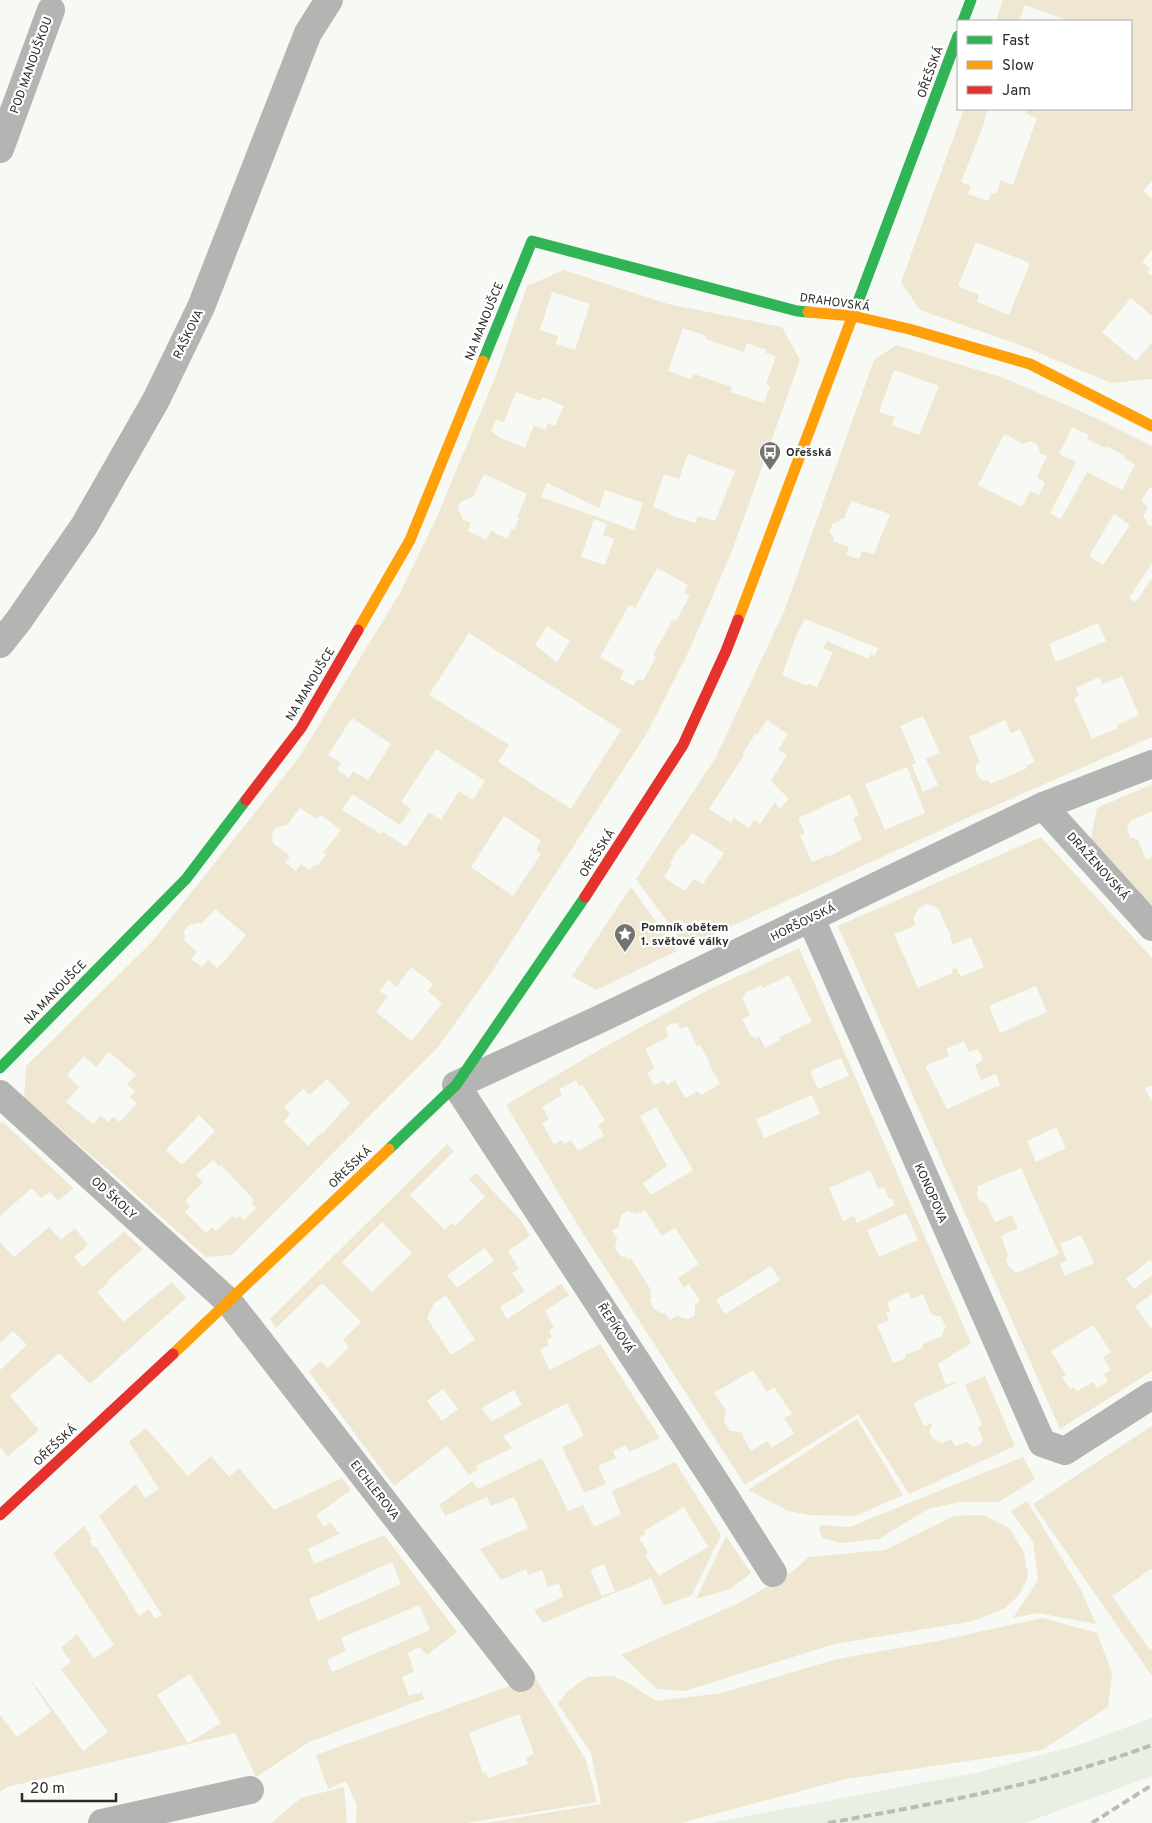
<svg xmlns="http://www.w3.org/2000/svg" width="1152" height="1823" viewBox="0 0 1152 1823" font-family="Overpass,sans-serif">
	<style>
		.built { fill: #eaefe4 }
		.green { fill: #efe7d1; fill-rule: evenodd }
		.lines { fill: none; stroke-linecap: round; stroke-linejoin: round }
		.street { stroke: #b4b4b3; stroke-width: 28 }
		.fast { stroke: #30b455; stroke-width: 11 }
		.slow { stroke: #ff9f0a; stroke-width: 11 }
		.jam { stroke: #e5322d; stroke-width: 11 }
		.rail { stroke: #bbbcb8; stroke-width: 4; stroke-dasharray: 8 4; stroke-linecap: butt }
		.labels { text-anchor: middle; stroke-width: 4.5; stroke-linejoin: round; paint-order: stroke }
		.street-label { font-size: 12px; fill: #2b2c29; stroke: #fff }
		.poi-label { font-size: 12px; font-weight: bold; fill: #2b2c29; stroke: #fff; text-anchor: start }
	</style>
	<rect width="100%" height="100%" fill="#f7f9f4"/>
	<path class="built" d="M1152,1718v58l-127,47h-314l269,-51 98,-27z"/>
	<g class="green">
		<path d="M1003,0h149v181l-9,10 9,8v50l-10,13 8,6 -3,4 5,4v40l-21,-18 -29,34 34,29 16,-18v36l-41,4 -91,-38 -100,-35 -19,-28 63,-173h24l-4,11 1,1 -24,61 10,4 -3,8 20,7 3,-8 5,1 5,-14 12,5 24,-67 -12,-5 2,-4h104v-88h-62l-44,-16 -6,16h-23zM976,242l54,21 -21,52 -32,-13 2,-7 -21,-9z"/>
		<path d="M564,270l104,34 114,23 18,33 -68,191 -43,100 -42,82 -156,240 -53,74 -206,208 -26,2 -94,-84 -88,-75 2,-32 125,-123 147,-184 102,-166 36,-74 61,-146 30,-87zM552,292l38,12 -15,46 -19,-6 2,-8 -18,-6zM683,328l23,8v3l38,13 3,-9 20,7 -1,3 10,3 -10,28 4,2 -6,17 -33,-11 1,-5 -38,-13 -3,5 -23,-8zM516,392l24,9 2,-4 22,9 -9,20 -7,-3 -3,7 -11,-5 -9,23 -26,-11 -8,-6 5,-11 8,2zM688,454l47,17 -20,50 -17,-5 -3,7 -28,-9 1,-1 -15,-6 11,-33 15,5zM484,474l43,20 -10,23 2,1 -5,12 -2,-1 -5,10 -16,-8 -5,9 -18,-9 3,-8 -9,-4v-2c-10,-15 3,-17 11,-20zM547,483l52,25 6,-18 38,13 -8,25 1,3 -95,-34zM594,519l13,5 -4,11 11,4 -9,26 -24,-8zM657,568l31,17 -4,8 6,3 -14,25 -3,-2 -20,36 3,2 -13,24 -5,-2 -5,7 -13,-7 4,-8 -24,-14 29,-52 6,3zM547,626l23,15 -13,21 -22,-17zM469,633l152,97 -50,79 -73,-47 11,-17 -80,-50zM352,718l39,26 -23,36 -15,-9 -4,7 -12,-8 4,-7 -13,-8zM436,749l49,32 -12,19 -14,-9 -18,29 -12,-8 -23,35 -23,-15 -2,2 -39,-24 10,-16 48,31 11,-16 -10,-7zM300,808l17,11 4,-4 20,15 -18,23 3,2 -9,11 -3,-1 -4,5 -9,-6 -5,7 -11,-9 5,-6 -17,-13 -1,-11 5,-5 10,-2zM504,816l37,25 -5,9 5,4 -28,42 -42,-29zM215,909l31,26 -23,28 -6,5 -9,-8 -6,7 -11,-8 6,-7 -13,-12 1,-2 -1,-7 6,-7h7l2,-2 2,2zM411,967l22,17 -5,7 14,12 -30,38 -36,-29 12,-15 -8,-6 8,-11 8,7zM109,1052l27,23 -9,9 8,7 -5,6 7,6 -17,19 -7,-5 -5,5 -7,-7 -8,9 -27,-22 13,-15 -12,-12 17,-19 12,11zM327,1079l23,24 -28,31 -1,-1 -13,13 -24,-24 6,-8 -6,-7 19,-18 7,6zM199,1115l16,16 -33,34 -16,-15zM213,1160l6,6 2,-1 33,35 -3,3 5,5 -12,12 -5,-4 -3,3 -3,-3 -17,15 -4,-4 -6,6 -21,-21 5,-6 -5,-5 18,-19 -7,-7z"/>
		<path d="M896,345l108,33 94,41 54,27v42l-2,-1 -9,14 7,6 -5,9 4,5 -1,2 6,4v36l-23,35 7,4 16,-24v159l-185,81 -281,129 -50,-68 80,-122 69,-148 89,-249zM894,370l45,16 -20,49 -27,-10 3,-8 -16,-5zM1072,427l17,8 -2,4 18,9 1,-2 19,10 -1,2 11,6 -13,26 -35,-18 -26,47 -11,-6 26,-51 -17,-8zM1004,434l19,10 7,-3 8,4 2,8 7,3 -10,21 8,5 -6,13 -9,-4 -8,16 -44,-22zM851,501l39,13 -16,40 -12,-3 -3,8 -13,-4 3,-8 -16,-6 1,-3 -5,-6 4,-9 7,-2 1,-2h3zM1114,514l16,11 -27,40 -14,-9zM805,619l73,29 -3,8 -4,-2 -2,5 -42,-18 -4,7 10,4 -16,35 -9,-3 -1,2 -25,-11 14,-39zM1098,623l8,18 -50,21 -7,-18zM1122,676l17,39 -22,10 1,3 -26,11 -18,-41 5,-3 -3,-7 23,-11 4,7zM923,716l17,37 -14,6 12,26 -15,7 -11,-27 4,-2 -16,-37zM767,720l21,14 -10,16 9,5 -16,26 18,18 -10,10 -4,-7 -15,22 -6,-4 -5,8 -15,-10 -3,5 -22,-14 35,-54 -1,-2 12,-19 2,1zM1005,720l6,13 9,-4 15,33 -9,4 1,2 -37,16 -2,-4 -3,1 -5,-2 -5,-10 2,-6 3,-1 -11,-25zM907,767l18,46 -40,17 -20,-46zM850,794l9,21 -6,3 9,21 -32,17 -1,-1 -17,7 -12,-26 5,-3 -7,-15zM692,833l32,20 -21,31 -9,-5 -9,12 -21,-14 8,-13 -2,-2 11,-17 2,1z"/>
		<path d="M1152,784v27l-22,10 -3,8 3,8 8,3 8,20 6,-3v49l-62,-64 7,-34z"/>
		<path d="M1041,837l111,121v127l-7,3 7,14v160l-2,-2 -24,19 8,10 18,-14v19l-17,12 17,24v41l-92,58 -222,-503zM927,904l11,4 13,28 -1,1 3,8 18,-8 13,30 -23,10 -5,-9 -4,2 1,3 -35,15 -24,-54 22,-9 -3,-6 5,-10zM1036,986l11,26 -47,21 -11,-27zM964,1041l5,11 9,-3 5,11 -8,5 6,15 15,-6 4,11 -53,24 -22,-43 24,-10 -3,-7zM1056,1127l10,21 -30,14 -9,-21zM1021,1168l38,86 -43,19 -7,-7 -3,-5 2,-7 -7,-18 17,-8 -6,-13 -17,7 -9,-18 -7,-4 -2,-5 1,-9zM1081,1235l13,28 -29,13 -5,-12 7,-4 -7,-16zM1093,1325l18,27 -8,5 8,13 -7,4 4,7 -11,7 -4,-6 -16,9 -3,-4 -4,2 -8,-12 4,-2 -15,-24z"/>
		<path d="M631,887l46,64 -81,39 -24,-14z"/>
		<path d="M799,948l172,395 -33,21 8,21 9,-4 1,2 -40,19 -2,3 10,21 9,-3c-9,11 1,16 9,20l9,-4 4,7 12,-4 5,4c6,1 9,-1 11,-6l-5,-13 4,-2 -17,-40 20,-9 30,70 -106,48 -51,-80 -113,71 -168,-261 -71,-119 95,-56 105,-58zM789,975l23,47 -33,15 1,3 -15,8 -6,-12 -4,3 -2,-3h-2l-9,-17 8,-4 -8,-18 4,-2 -1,-2 16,-8 2,3zM677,1023l3,6 7,-3 10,20 3,-1 10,18 -1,1 11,20 -19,11 -3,-4 -13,7 -10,-18 -8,5 -3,-5 -10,5 -7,-12 8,-4 -10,-20 24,-13 -4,-7 5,-5zM841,1058l8,18 -31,13 -8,-18zM576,1080l3,6 3,-2 23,36 -7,5 6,11 -26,15 -7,-11 -7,4 -2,-4 -8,4 -12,-21 7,-4 -7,-12 20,-12 -3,-6zM812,1095l8,19 -56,24 -8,-19zM656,1107l37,63 -42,25 -8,-12 24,-17 -27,-50zM870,1170l8,19 6,-2 5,12 3,-1 3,7 -38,18 -3,-7 -11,5 -14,-33zM645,1210l17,26 13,-8 24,36 -21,14 5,9 6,-3 11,17 -5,4v10l-7,4 -8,-2 -2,-2 -8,5 -5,-7 -2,1 -9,-5 -4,-9 2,-4 -2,-3 2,-1 -21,-34 -3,2 -2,-3 -2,1 -6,-5 -3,-6 2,-9 -5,-7 7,-5 2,-11 7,-4 9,3zM906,1213l12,27 -39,17 -12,-27zM771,1266l9,14 -55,34 -9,-14zM908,1292l3,7 12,-5 8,20 10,3 5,10 -4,7v2l-20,9 1,3 -18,7 1,3 -13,5 -16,-38 12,-5 -3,-7 4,-2 -3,-9zM753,1370l14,22 7,-5 18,27 -8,4 10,15 -22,15 -5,-7 -16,10 -10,-19 -2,1 -2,-2h-7l-6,-10 2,-11 -12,-17z"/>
		<path d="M0,1122l4,1 69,65 -15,13 -8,-9 -9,6 -9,-10 -32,28z"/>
		<path d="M447,1144l7,7 -44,44 35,35 6,-7 4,3 30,-29 -16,-18 7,-6 46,49 8,14 -22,15 11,18 -7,4 13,18 -25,16 7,12 54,-35 8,11 -24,16 9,17 -5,3 3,6 -5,3 2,5 -9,5 10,20 50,-26 60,94 -31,14 -3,-7 -13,6 3,7 -18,8 8,18 -22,9 -22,-46 22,-11 -17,-33 -64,33 9,12 -36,18 2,4 -9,5 -22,-29 -53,40 -85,-114 11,-11 8,7 21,-21 -6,-7 18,-18 -39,-39 -46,45 -6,-9zM382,1222l30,31 -40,39 -30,-30zM485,1248l9,13 -37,27 -10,-13zM446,1295l29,45 -24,15 -24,-37 7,-15zM443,1389l15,20 -16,12 -15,-20zM514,1390l8,15 -30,16 -11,-13z"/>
		<path d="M49,1227l12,13 14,-12 13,17 -14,12 9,10 41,-35 19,17 -36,32 1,2 -11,9 26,30 49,-40 14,16 -96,86 -31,-31 -49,43 29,34 -31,26 -8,-9v-77l27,-25 -14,-14 -13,12v-101l14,15z"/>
		<path d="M857,1419l46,76 -48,21 -46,-1 -20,-4 -41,-21z"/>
		<path d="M1152,1426v144l-1,-1 -39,27 38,54 2,-1v27l-119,-172z"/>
		<path d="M146,1428l42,48 23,-20 18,21 10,-9 35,42 68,-32 9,12 -35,25 8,12 6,-5 9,12 -31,15 6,15 70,-29 73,97 -30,23 -8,-8 -11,6 6,19 -12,5 7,19 13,-4 2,7 -115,43 -53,35 -21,-44 -228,54 -7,5v-77l17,22 34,-25 -25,-39 57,78 25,-19 -47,-63 10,-7 -10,-14 16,-14 17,25 20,-14 -61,-92 31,-27 8,13 -2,2 3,6 3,-1 43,70 10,-7 6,10 7,-4 -63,-99 37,-32 9,14 14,-9 -30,-47zM392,1562l9,22 -83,37 -9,-22zM419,1605l11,25 -98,42 -5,-12 19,-9 -5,-13zM190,1674l31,49 -33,20 -31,-48z"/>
		<path d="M1023,1457l12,22 -36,23h-39l-32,7 -49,30 -38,4 -18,-5 -4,-7 1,-6 30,2z"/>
		<path d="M542,1458l26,53 15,-6 11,22 27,-13 -9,-23 63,-29 46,73 -29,60 -28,11 -13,-28 -108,45 -9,-13 29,-13 -4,-14 -11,4 -6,-17 -14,5 -2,-6 -25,11 -21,-31 48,-21 -14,-31 -23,9 -4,-9 -42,19 -6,-11 33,-24 6,8zM684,1507l24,40 -49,29 -14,-21 3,-3 -9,-14 6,-4 -1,-3zM604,1564l11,27 -13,5 -12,-26z"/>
		<path d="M1027,1501l54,89 15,34 -58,-11 -25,5 25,-38 -5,-38 -22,-31z"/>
		<path d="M983,1515l26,13 15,24 4,25 -9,18 -15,14 -31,12 -139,23 -149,47 -28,-2 -36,-34 118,-52 54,-32 16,-14 76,-7 69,-34z"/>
		<path d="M726,1536l25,37 -21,16 -34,10z"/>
		<path d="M1042,1618l55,15 15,40 -4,34 -66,43 -196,29 -165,44h-196l116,-19 -10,-51 -33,-49 9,-12 20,-15 26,-1 17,8 26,17 66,-8 115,-34 101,-18z"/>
		<path d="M535,1677l51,83 11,42 -130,21h-111l1,-17 -11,-25 -18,8 -12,-34zM519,1714l15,40 -8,4 2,6 -40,14 -2,-6 -3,1 -14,-40z"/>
		<path d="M344,1787l3,36h-76l30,-25z"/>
	</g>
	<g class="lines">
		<g class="street">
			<path d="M0,149l51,-139"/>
			<path d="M0,644l19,-24 65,-94 72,-126 45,-93 107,-274 21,-33"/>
			<path d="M1043,806l109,121"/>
			<path d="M811,919l231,524 23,8 87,-56"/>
			<path d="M0,1094l229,208 292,376"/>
			<path d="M773,1573l-53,-84 -264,-404 144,-66 443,-213 109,-42"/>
			<path d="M102,1823l148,-33"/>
		</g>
		<g class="fast">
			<path d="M963,21l8,-21"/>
			<path d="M856,307l102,-271"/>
			<path d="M483,361l49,-120 265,70 11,1"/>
			<path d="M0,1068l186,-189 60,-79"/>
			<path d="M389,1149l67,-64 129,-188"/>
		</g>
		<g class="slow">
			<path d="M808,312l45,4 56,13 121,35 122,62"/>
			<path d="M738,620l118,-313"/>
			<path d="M358,630l52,-90 73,-179"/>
			<path d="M173,1354l216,-205"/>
		</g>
		<g class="jam">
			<path d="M246,800l55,-72 57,-98"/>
			<path d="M585,897l98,-152 43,-94 12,-31"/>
			<path d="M0,1515l173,-161"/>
		</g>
		<g class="rail">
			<path d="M828,1823c110,-20 219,-39 324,-78"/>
			<path d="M1092,1823l60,-38"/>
		</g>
	</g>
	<defs>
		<g id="bus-pin" transform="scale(1.125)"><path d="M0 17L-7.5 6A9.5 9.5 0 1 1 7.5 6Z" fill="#727470" stroke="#fff"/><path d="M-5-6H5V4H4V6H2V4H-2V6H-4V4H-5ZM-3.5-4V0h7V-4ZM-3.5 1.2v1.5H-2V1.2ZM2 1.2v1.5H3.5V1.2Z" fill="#fff"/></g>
		<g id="sight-pin" transform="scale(1.125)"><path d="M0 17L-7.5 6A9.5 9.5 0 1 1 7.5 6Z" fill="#727470" stroke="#fff"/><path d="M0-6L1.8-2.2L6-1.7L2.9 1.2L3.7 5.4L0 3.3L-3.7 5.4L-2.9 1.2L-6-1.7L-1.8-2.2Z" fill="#fff"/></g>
	</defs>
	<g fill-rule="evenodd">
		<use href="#bus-pin" x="770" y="452"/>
		<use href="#sight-pin" x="625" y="934"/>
	</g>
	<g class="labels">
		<g class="street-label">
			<text transform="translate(31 65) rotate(-70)" y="4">POD MANOUŠKOU</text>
			<text transform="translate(930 72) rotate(-70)" y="4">OŘEŠSKÁ</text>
			<text transform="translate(835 302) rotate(8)" y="4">DRAHOVSKÁ</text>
			<text transform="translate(484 321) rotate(-68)" y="4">NA MANOUŠCE</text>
			<text transform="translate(188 334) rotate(-64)" y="4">RAŠKOVA</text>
			<text transform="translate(310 684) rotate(-59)" y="4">NA MANOUŠCE</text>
			<text transform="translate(597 853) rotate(-57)" y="4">OŘEŠSKÁ</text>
			<text transform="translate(1098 866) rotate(48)" y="4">DRAŽENOVSKÁ</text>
			<text transform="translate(803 922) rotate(-26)" y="4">HORŠOVSKÁ</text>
			<text transform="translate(55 992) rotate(-46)" y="4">NA MANOUŠCE</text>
			<text transform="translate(350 1167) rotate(-44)" y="4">OŘEŠSKÁ</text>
			<text transform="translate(931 1193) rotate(66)" y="4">KONOPOVA</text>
			<text transform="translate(114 1198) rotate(42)" y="4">OD ŠKOLY</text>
			<text transform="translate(616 1328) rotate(57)" y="4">ŘEPÍKOVÁ</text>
			<text transform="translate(55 1445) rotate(-43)" y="4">OŘEŠSKÁ</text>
			<text transform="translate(375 1490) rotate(52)" y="4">EICHLEROVA</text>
		</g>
		<g class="poi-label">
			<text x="786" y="456">Ořešská</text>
			<text x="641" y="931">Pomník obětem<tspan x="641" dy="14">1. světové války</tspan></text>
		</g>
	</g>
	<rect x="957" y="20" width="175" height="90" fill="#ffffff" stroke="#aaaba9"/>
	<rect x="967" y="36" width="25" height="8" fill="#30b455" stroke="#aaaba9"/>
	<text x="1002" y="45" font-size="15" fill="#2b2c29">Fast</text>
	<rect x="967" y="61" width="25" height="8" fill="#ff9f0a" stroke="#aaaba9"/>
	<text x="1002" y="70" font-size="15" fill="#2b2c29">Slow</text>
	<rect x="967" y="86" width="25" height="8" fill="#e5322d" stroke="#aaaba9"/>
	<text x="1002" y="95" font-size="15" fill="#2b2c29">Jam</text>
	<path d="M22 1793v8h94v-8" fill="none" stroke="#2b2c29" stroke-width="2.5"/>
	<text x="30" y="1793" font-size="15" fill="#2b2c29" stroke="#ffffff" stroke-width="4" paint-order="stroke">20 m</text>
</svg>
